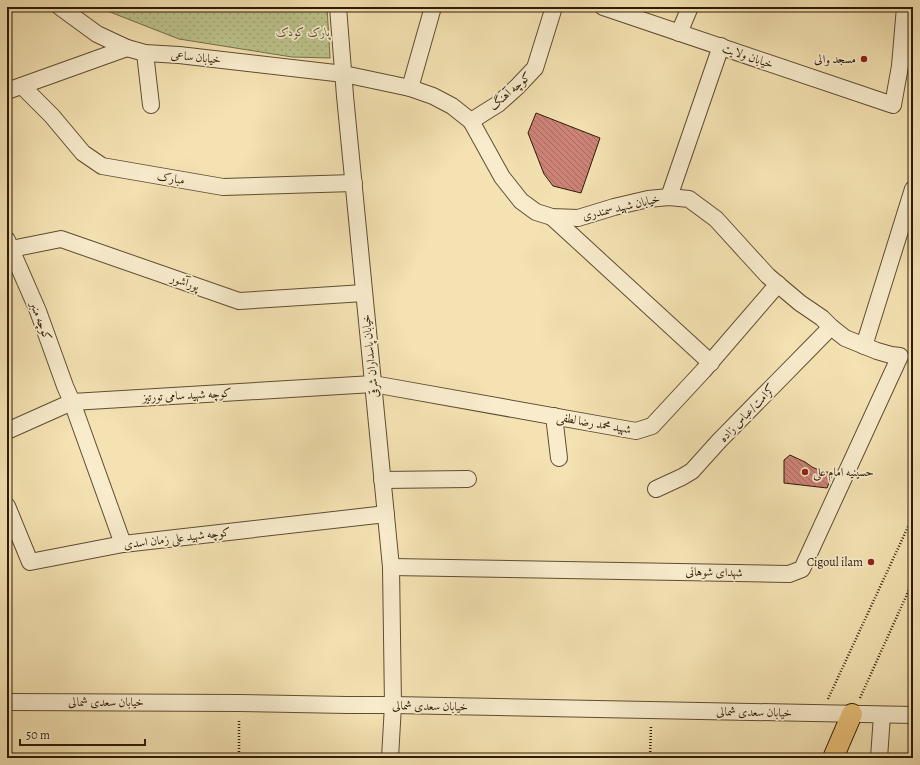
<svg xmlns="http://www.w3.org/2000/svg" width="920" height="765" viewBox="0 0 920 765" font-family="Alegreya,Amiri,serif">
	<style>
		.park { fill: url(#park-dots); stroke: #756f49 }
		.building { fill: url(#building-back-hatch); stroke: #2e1b06 }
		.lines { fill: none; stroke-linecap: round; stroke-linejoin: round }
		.minor-casing { stroke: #604d31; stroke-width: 18 }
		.major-casing { stroke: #2e1b06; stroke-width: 22 }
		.path { stroke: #2e1b06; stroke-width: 2.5; stroke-dasharray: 1 2; stroke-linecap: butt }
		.minor { stroke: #f8eccd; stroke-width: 16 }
		.major { stroke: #eac179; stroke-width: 20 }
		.poi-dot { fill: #8f2418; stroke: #f8eccd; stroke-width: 1.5 }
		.labels { text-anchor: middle; stroke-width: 3.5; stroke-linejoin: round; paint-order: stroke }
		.park-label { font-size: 12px; font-style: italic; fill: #594d2e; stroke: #f8eccd }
		.street-label { font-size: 12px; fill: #2e1b06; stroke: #f8eccd }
		.poi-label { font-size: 12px; fill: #2e1b06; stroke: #f8eccd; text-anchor: end }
	</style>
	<defs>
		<pattern id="park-dots" width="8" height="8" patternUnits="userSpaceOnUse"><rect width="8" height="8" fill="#bcc38c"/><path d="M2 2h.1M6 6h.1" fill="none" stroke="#a2a777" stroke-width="1.8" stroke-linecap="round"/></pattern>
		<pattern id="building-back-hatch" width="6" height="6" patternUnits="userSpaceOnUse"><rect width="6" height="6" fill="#cd8378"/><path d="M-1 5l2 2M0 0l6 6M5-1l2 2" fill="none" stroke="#a76a60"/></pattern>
	</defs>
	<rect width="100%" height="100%" fill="#f4e2b2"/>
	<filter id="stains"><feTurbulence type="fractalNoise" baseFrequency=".005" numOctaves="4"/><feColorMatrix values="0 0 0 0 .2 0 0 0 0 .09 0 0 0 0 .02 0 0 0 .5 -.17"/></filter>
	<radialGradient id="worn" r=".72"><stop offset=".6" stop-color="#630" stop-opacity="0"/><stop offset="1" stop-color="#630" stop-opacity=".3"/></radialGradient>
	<path class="park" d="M103,7h224l3,51 -38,-1 -113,-18 -64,-25 -7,-3z"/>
	<g class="building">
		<path d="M536,113l64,25 -19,55 -28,-7 -9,-12 -16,-41z"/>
		<path d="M790,455l15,7 7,5 9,4 12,2 -6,15 -43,-5v-23z"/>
	</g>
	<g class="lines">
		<g class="minor-casing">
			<g id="minor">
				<path d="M60,7l37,27 30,14 18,5 34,2 165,19 66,14 23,8 19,10 19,15 31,56 19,24 15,11 16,5 26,1 36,-11 34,-8 21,-2 20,2 27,20 30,33 22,24 32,27 22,15 9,9 14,11 32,13 14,4 9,1 -98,213 -13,5 -398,-7"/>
				<path d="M338,7l7,89 46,471 2,138 -3,53"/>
				<path d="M603,7l290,98 7,-39 5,-59"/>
				<path d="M679,33l11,-26"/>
				<path d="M145,53l6,52"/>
				<path d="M22,86l30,30 31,37 19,13 121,21 131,-4"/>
				<path d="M410,88l23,-81"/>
				<path d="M7,91l120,-43"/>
				<path d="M471,121l27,-17 19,-17 18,-19 19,-61"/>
				<path d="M669,197l52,-151"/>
				<path d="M552,217l159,146"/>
				<path d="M7,240l31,71 27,75 7,16 51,142"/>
				<path d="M11,249l50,-10 178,62 125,-8"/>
				<path d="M864,346l49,-157"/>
				<path d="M554,416l5,42"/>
				<path d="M7,431l65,-29 301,-18 263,47 16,-5 51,-55 75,-87"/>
				<path d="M382,480l86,-1"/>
				<path d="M656,489l26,-12 10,-6 27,-30 112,-114"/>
				<path d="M7,506l23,56 93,-18 263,-30"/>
				<path d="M7,702l232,1 108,2h46l520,10"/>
				<path d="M879,758l3,-43"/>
			</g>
		</g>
		<g class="major-casing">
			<path id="major" d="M833,758l19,-44"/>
		</g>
		<g class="path">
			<path d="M860,698l53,-117"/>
			<path d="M828,699l85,-183"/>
			<path d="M239,758v-39"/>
			<path d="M650,758l1,-33"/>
		</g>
		<use href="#minor" class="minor"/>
		<use href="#major" class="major"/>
	</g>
	<g class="poi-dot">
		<circle cx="864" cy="59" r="4"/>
		<circle cx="805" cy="472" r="4"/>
		<circle cx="871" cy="562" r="4"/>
	</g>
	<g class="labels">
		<g class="park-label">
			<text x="303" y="36">پارک کودک</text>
		</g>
		<g class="street-label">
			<text transform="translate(748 56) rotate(19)" y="4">خیابان ولایت</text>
			<text transform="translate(196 57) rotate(6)" y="4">خیابان ساعی</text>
			<text transform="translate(510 91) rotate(-41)" y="4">کوچه آهنگ</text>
			<text transform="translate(171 178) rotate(10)" y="4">مبارک</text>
			<text transform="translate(621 207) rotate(-13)" y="4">خیابان شهید سمندری</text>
			<text transform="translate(185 282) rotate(19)" y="4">پورآشور</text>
			<text transform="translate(41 321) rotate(69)" y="4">کوچه منبر</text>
			<text transform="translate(370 356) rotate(-96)" y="4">خیابان پاسداران شرقی</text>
			<text transform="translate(187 395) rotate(-3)" y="4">کوچه شهید سامی تورتیز</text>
			<text transform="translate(747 413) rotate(-46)" y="4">کرامت/عباس زاده</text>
			<text transform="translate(594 423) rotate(10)" y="4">شهید محمد رضا لطفی</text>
			<text transform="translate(177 538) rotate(-7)" y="4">کوچه شهید علی زمان اسدی</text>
			<text transform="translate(714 572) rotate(1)" y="4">شهدای شوهانی</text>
			<text x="106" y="706">خیابان سعدی شمالی</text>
			<text transform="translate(430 706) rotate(1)" y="4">خیابان سعدی شمالی</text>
			<text transform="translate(754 712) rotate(1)" y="4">خیابان سعدی شمالی</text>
		</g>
		<g class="poi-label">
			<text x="856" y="63">مسجد والی</text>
			<text x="813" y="476" text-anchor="start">حسینیه امام علی</text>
			<text x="863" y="566">Cigoul ilam</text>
		</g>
	</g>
	<rect width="920" height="765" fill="none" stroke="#f4e2b2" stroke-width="24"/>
	<rect x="8" y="8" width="904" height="749" fill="none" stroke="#2e1b06" stroke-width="2"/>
	<rect x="12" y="12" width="896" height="741" fill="none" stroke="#2e1b06"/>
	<path d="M20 739v6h125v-6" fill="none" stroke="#2e1b06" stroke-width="2"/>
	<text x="26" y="739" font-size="12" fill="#2e1b06" stroke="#f8eccd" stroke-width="3" paint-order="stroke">50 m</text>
	<rect width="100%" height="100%" filter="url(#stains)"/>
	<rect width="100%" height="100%" fill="url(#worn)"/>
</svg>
